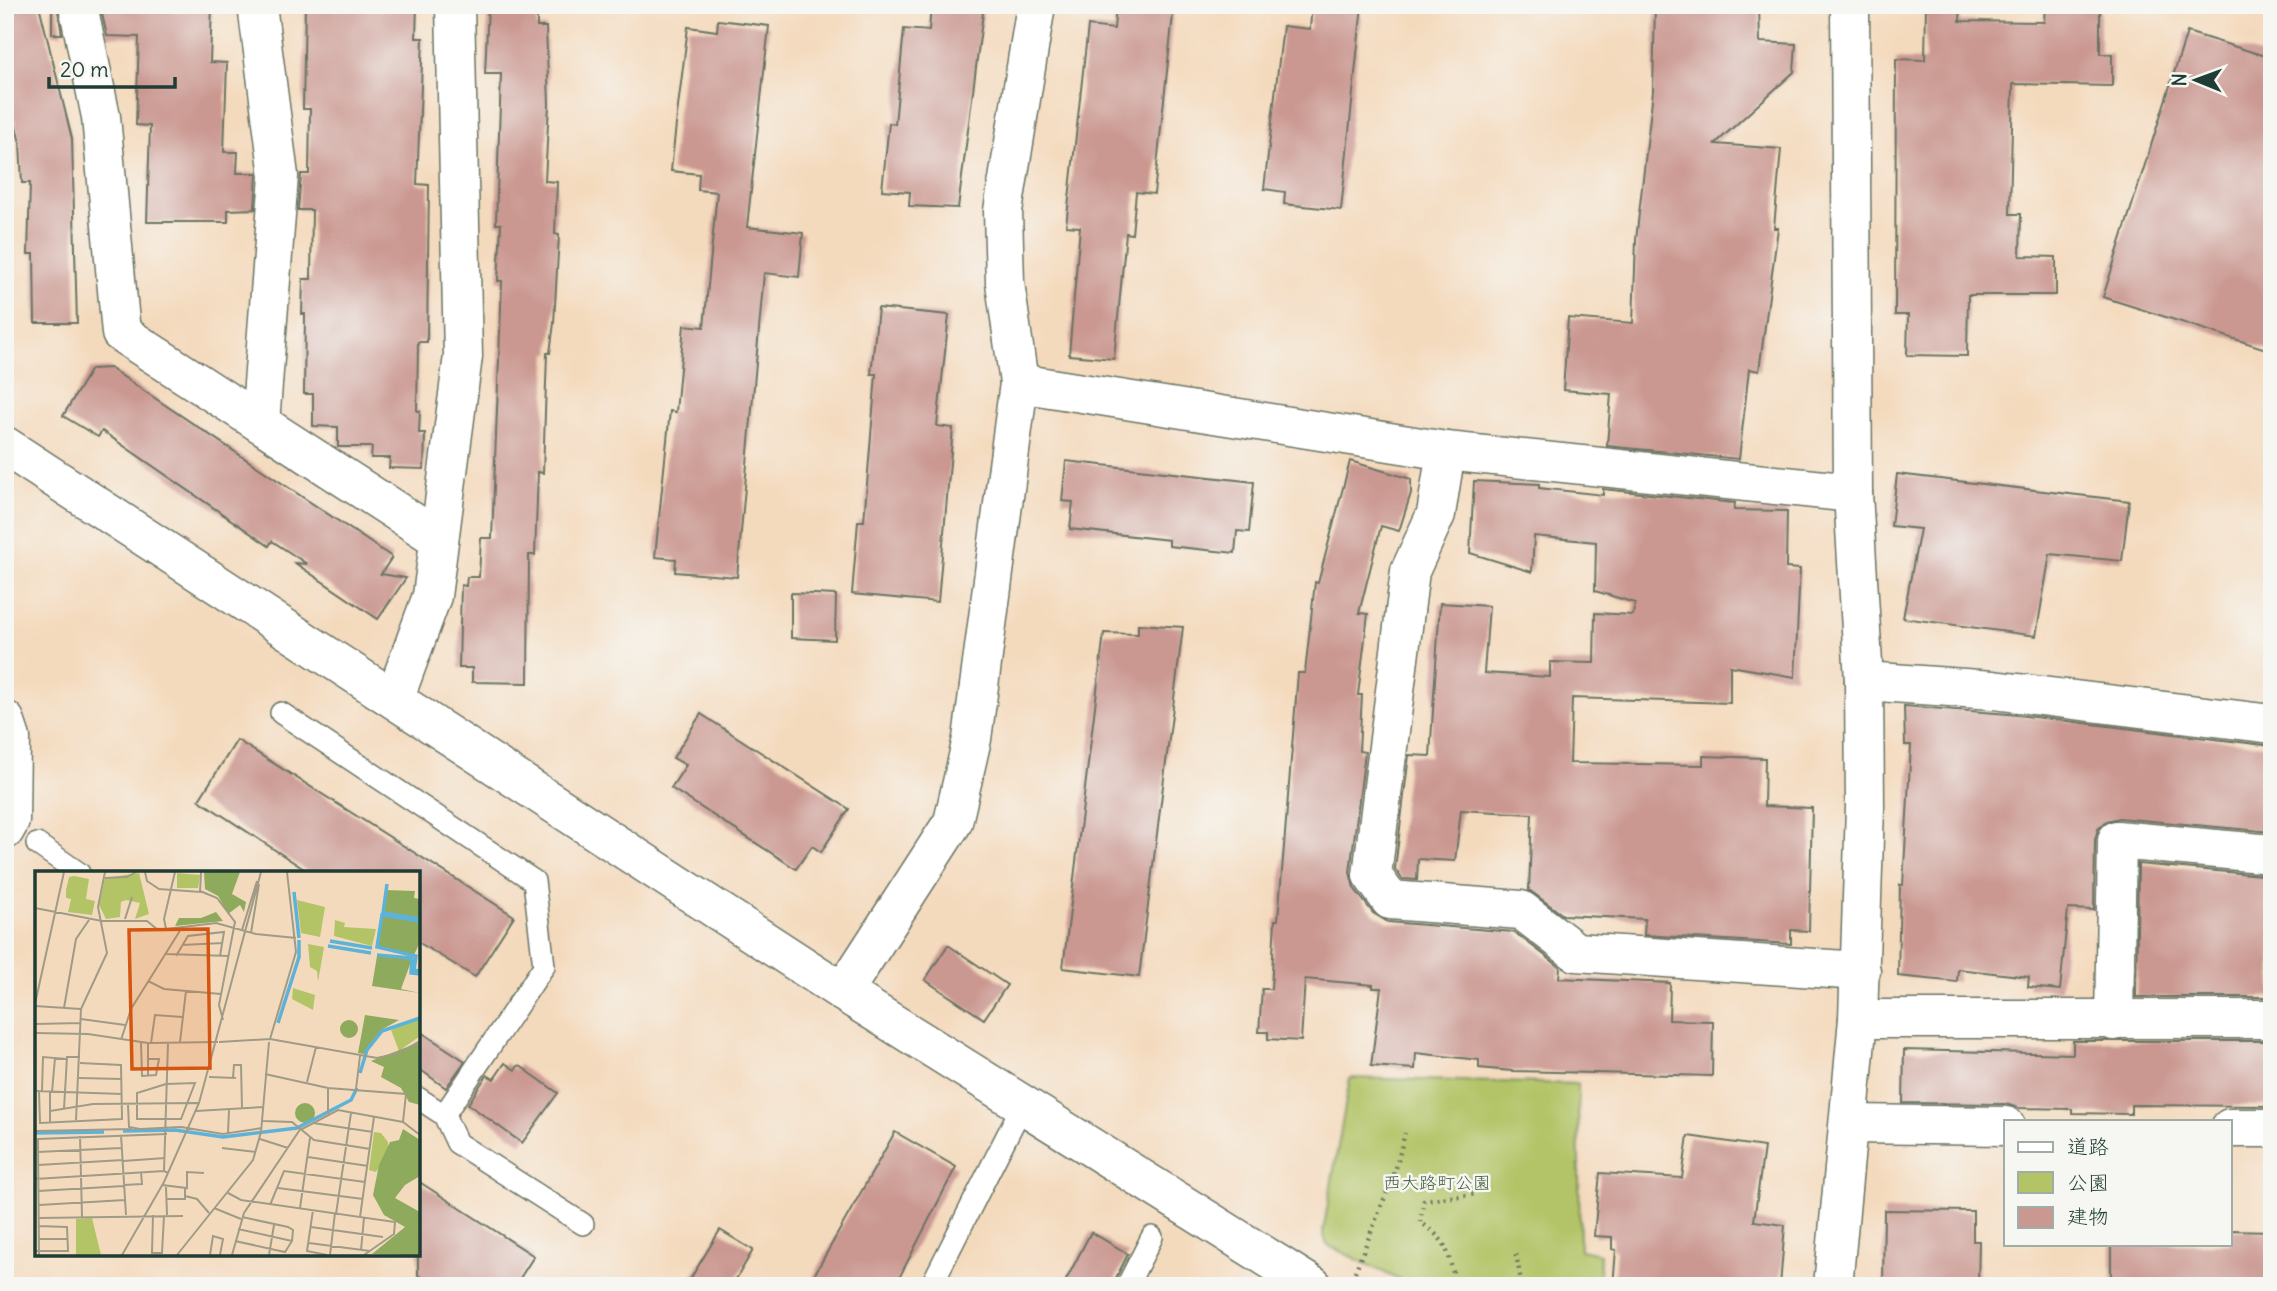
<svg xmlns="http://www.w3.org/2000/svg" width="2277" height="1291" viewBox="0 0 2277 1291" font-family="Delius,'Klee One',sans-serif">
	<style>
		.green { fill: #b3c467; stroke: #69804e; stroke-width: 2 }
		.building { fill: #ca9891 }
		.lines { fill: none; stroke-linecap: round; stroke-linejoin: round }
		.service-casing { stroke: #6a7464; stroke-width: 24 }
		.minor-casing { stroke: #6a7464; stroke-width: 41 }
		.tertiary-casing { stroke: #6a7464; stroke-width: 41 }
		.path { stroke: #6a7464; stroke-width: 4.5; stroke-dasharray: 2 5; stroke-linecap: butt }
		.service { stroke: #fff; stroke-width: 21 }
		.minor { stroke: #fff; stroke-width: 38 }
		.tertiary { stroke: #fff; stroke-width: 38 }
		.labels { text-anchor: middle; stroke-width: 5; stroke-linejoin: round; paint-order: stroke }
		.park-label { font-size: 18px; fill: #445f41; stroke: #f6f6f2 }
		.inset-river { fill: none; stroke: #5db2d9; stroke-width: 3.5 }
		.inset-road { fill: none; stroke: #9f9b86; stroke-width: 2 }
		.view { fill: #d45610; fill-opacity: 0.15; stroke: #d45610; stroke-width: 3.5 }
		.inset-edge { fill: none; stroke: #1f3d34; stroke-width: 3.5 }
	</style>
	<rect width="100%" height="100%" fill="#f6f6f2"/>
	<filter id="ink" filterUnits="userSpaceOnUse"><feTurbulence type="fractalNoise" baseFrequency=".0143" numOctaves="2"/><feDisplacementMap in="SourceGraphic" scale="14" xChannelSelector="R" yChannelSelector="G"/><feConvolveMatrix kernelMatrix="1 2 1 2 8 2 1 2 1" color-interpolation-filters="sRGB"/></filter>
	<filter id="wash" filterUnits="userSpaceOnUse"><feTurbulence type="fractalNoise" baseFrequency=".00686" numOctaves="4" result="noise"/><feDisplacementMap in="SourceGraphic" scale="28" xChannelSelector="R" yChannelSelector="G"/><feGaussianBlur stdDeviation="1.57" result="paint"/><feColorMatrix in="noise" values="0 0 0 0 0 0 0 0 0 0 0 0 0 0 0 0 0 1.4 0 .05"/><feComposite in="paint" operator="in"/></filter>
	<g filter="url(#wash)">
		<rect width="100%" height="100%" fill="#f4dabd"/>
		<path class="green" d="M1350,1078l228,6 2,166 20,4 -1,32h-187l-85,-41 -4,-13z"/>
		<g id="blocks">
			<g class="building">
				<path d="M5,5h34l33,134 5,184h-42l-1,-69h-6l2,-71h-8l-2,-40 -15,-60z"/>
				<path d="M52,5h5l5,29h-10z"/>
				<path d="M100,5h112l-2,57 17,1 -3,89h14l-1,21h20l-2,36 -27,1v12h-81l3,-96 -14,-1 3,-88 -32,-1z"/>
				<path d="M305,5h112l-1,33h7l-6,146 12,1 -2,157h-9l-1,69h3l-1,22h6l-1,36 -35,-1 1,-10h-19l1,-11h-34v-20l-25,-1v-32h-9l1,-80h-3l1,-35h8l1,-69h-14l3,-36h8l1,-65h-7z"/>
				<path d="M488,5h49v22h9l3,77 -4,77 12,1 -2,52 4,1 -5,88 -4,30h-3l-4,120 -5,-1 -3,83h-6l-1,128 -56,-1v-14h-13l2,-83 5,1 1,-9h12l2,-39h11l10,-257h-4l3,-57h-5l5,-150h-16z"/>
				<path d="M931,5h53l-26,203 -49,-2 1,-14 -28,-2 7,-67 6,1 9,-95 25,2z"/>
				<path d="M1116,5h58l-20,189 -18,-2 -4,42 -6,-1 -12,126 -45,-4 11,-128 -14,-1 22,-200 26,3z"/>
				<path d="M1312,5h50l-21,205 -57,-6 1,-12 -21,-3 19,-163 27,3z"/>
				<path d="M1655,5h104l1,37 36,2 -2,28 -79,72 66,5 -7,79h4l-19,143 -10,-2 -10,90 -132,-13 4,-52 -48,-4 5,-72 65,5 3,-83 17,-149z"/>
				<path d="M1926,5h35l-1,16 84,1 1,-17h55v49h12v32l-99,-2 -3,130h11l-1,42 36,1v38h-88l-1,61 -60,-1 1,-40h-13l1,-256 29,1z"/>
				<path d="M718,20l51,6 -22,201 56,6 -4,44 -35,-4 -27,304 -62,-5 1,-13 -21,-2 15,-146 6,1 8,-87 20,2 13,-135 -19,-2 1,-16 -28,-3 6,-56 11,-88 29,4z"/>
				<path d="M2187,32l85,26v293l-169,-54z"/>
				<path d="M878,308l71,7 -12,111 16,2 -15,174 -86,-8 6,-73h6l12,-147h-5z"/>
				<path d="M110,368l282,189 -11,17 25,4 -28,41 -83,-56 12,1 -35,-23 -3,5 -167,-115 -4,6 -35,-21 28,-47z"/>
				<path d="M1066,461l188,21 -5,50 -12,-1 -2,22 -66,-7v-6l-99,-11 3,-27 -11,-1z"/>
				<path d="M1350,461l61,18v14l-12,38 -18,-5 -22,87 9,1 -10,81h4l-3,56 6,1 -15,120 4,16 19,25 15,9 126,10 46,35 -1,11 111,5 -1,37 44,1 -1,55 -200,-5 -33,-3v-8l-63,-7 -1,16 -44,-3 10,-78h-8v-3l-68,-6 -4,62 -33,-2v-7h-9l3,-43h9l4,-69h3l20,-247h7l10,-91 3,1z"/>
				<path d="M1897,474l232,27 -7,60 -72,-7 -14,82 -133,-18 17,-89 -29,-3z"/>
				<path d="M1474,481l65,3v4l64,7v-6l132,14 -1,7 53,1 -1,57 14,1 -5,108 -65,-11v37l-158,-5 -2,65 133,2v-9l62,2 -1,48 48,2 -3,123 -18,-1v14l-147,-9 1,-16 -82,-4 -34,-25 3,-76 -71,-4 -6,51 -37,-2 -1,21 -15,-1 -7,-10 14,-114 21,1 10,-153 49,3 -5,67 66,4v-15l44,1 1,-50 38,2 2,-12 -40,-12 1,-49 -62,-6 -2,36 -62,-19z"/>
				<path d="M791,593l45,2 -1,45 -44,-2z"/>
				<path d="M1138,624l45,3 -44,350 -76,-9 41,-335 34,1z"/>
				<path d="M1904,706l105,8 263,32v86l-153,-14 -12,3 -9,8 -3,11 -1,70 -26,-1 -8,81 -32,-3 1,-10 -71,-8 -1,13 -59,-6 2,-91h3l8,-140h-6z"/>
				<path d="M701,714l148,95 -28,43 -9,-6 -16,23 -125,-81 15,-23 -13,-7z"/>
				<path d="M237,740l277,176 -39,61 -57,-35v-69h-108l-111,-73z"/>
				<path d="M2138,864l134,12v121h-136z"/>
				<path d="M948,945l59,40 -23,34 -59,-39z"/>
				<path d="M418,1030l47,31 -19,27 -28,-20z"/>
				<path d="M2073,1041h199v65l-141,-1v9l-59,-1v-4l-54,-1 -12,-4 -103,-1 1,-53 169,4z"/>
				<path d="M505,1063l10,7 4,-5 39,28 -36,50 -54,-39 19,-29 7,4z"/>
				<path d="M895,1132l61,35 -61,119h-87z"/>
				<path d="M1688,1136l76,11 -10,74 31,4 -5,61h-167l3,-36 -4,-1v-12l-18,-1 6,-63 82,5z"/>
				<path d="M418,1181l116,75 -19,30h-79l-18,-11z"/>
				<path d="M1884,1210l89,1v30h6l-1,45h-95z"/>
				<path d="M720,1230l33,20 -21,36h-46z"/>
				<path d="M2230,1230l42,1v55h-161v-42h119z"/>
				<path d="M1091,1232l37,22 -16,32h-49z"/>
			</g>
		</g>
	</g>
	<g filter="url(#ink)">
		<use href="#blocks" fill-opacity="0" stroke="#6a7464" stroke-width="2"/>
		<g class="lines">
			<g class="service-casing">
				<g id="service">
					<path d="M281,713l253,168 10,85 -100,149"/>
					<path d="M37,844l42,29"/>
					<path d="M418,1098l26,17 13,28 126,81"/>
					<path d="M931,1286l91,-180"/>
					<path d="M1127,1286l25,-49"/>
				</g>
			</g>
			<g class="minor-casing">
				<g id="minor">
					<path d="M78,5l23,112 20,216 318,206"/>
					<path d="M257,5l22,171 -19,247"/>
					<path d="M1019,383l427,68 407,42"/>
					<path d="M1446,451l-10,63 -26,57 -38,304 18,25 131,10 55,42 285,19"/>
					<path d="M1864,681l129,9 279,34"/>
					<path d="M395,697l37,-101 31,-240 -8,-351"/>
					<path d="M1858,1019h414"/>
					<path d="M2114,1021l3,-181 155,14"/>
					<path d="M1850,1124l156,2"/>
					<path d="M2230,1128h42"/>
				</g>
			</g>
			<g class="tertiary-casing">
				<g id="tertiary">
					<path d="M5,446l838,546 470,294"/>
					<path d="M5,720l6,18 -1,83 -5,9"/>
					<path d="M843,992l110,-170 19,-83 47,-356 -14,-100 -2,-72 33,-206"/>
					<path d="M1833,1286l25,-267 7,-212 -1,-126 -11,-188 -3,-488"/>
				</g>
			</g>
			<g class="path">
				<path d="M1516,1254l6,32"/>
				<path d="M1355,1272l40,-100 10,-39"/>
				<path d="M1458,1286c-14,-34 -4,-41 -38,-64l4,-22 53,-6"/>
			</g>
			<use href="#service" class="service"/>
			<use href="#minor" class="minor"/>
			<use href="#tertiary" class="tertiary"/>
		</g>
	</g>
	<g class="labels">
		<g class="park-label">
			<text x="1437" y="1189">西大路町公園</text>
		</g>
	</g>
	<g transform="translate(35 871)">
		<rect width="385" height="385" fill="#f4dabd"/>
		<path d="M104,2l10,41 -14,5 5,-16 -14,-3 -5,2 -1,15 -14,2 -7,-14 6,-27zM142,2l23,2 -2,13h-21zM39,5l15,3 -3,20 9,2 -3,14 -24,-3 3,-13 -5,-1v-8l3,-13zM262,29l28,7 -5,30 -19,-4zM300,49l10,3 -1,4 32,2 -4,17 -38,-10zM273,73l16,3 -6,35 -1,-11 -7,-4zM258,117l22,7 -2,15 -21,-11zM385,147v18l-21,15 -8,-21zM339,261l7,1 7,9v12l-12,18 -7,-2zM57,347l9,37h-25v-36z" fill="#b3c467"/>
		<path d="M169,1h36l-8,22 14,8 -2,10 -4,-7 -12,9 -10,-18 -13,-7zM351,19l29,1 -1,7 6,1v20l-37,-6zM181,41l7,9 -48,5 4,-8h22zM347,45l38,5v21l-6,13 -36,-8zM349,83l28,5 -11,30 19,4 -48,-7 5,-30zM330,144l34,5 -18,10 -17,24 -6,-1zM305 158a9 9 0 1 1 18 0a9 9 0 1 1-18 0ZM385,171v63l-11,-3 -8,-14 -20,-11 3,-10 -13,-6zM260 242a10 10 0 1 1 20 0a10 10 0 1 1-20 0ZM368,258l17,11v36l-15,9 -10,13 25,14v43l-48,-1 33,-27 -21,-12 -11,-20 6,-30 11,-23 9,-2z" fill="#8eaa5c"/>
		<path class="inset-river" d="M352,13l-4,29 37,6M259,21l5,46M385,50l-38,-6 -5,32 39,9 -2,14 6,1M295,70l42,7M293,75l43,7M342,84l35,3 -1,15 9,1M243,152l21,-66v-17M325,202l7,-23 15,-19 38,-13M88,260l52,-1 48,7 74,-9 54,-28 6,-12M0,262l69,-1"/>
		<path class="inset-road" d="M110,1l2,9 12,8 41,3 1,-20M70,7l22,-1 9,-5M165,20l17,7 18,24 -16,83 4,15M0,37l67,13h45l11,9 58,-7 40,11 40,4M90,48l7,-22M131,58l-2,-10 11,-47M207,59l15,-49M216,62l8,-49M147,74l40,-2M131,83l63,2M141,85l12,-20 36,-4 -4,24M113,110l16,8 57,5M0,133l29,-132M0,135l46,3M29,137l12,-69 13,-19M46,148l44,6M0,153l46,-1M0,162l53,1 60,9 70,-1M235,168l26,-87 -9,-80M86,169l10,-31 50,-80M145,171l6,-51M184,171l51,-3 107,19 22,-5 21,-12M106,172l1,33 14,-1 3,-16h-11M113,172v32M116,172l4,-28 27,2M230,203l63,14 78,6 -3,28M174,206l27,1M44,207l43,1M198,207l1,-13h7l1,43M272,211l9,-35M160,212l-14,36h-44v-26l29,-9zM293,217v26M321,218l4,-33M0,220l87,3M4,220l1,32 82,-4 -1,-54 -41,-2M7,220l1,-34 24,2M15,221v31M17,221l3,-34M93,234l1,22 11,2 41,-2 42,7 39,-6M29,238l3,-52h13M15,240l43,-7 105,-1M161,240l67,-4M41,249l5,-111 26,-56 -9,-46 7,-35M228,250l29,1 22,18 56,9M278,252l60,9M267,258l36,-19 65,12 17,13M0,260l97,-2M193,262l1,-23M86,264l5,80M45,265l2,81M225,268l28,9M187,277l34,4M3,281l83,-4M273,286l60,9M88,290l42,-3M3,294l85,-5M133,302l-4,-2 4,-128M0,308l129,-8M89,314l18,-1 -1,-12M127,314l25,3v-16l17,1M131,316l1,28M243,317l85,11M3,320l86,-5M193,322l13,7 154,22 -1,12 -30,21M150,325l12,3 12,14M131,328h19v-11M4,334l86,-5M235,334l14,-34 81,11M179,337l27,11M265,337l10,-70M278,339l-6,41 20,4M301,343l15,-101M118,344l-1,38h10l2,-37M325,346l14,-100M3,347l145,-2M276,356l72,10M203,358l54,12M3,368h29M200,370l50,11 7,-11 1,-11 -5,-3 -46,-10M274,372l61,8M326,379l3,-32M0,380h33l-1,-24 -29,-1M4,384l-1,-116 129,-5M87,384l42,-73 35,-79 62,-231M142,384l76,-95 8,-28 8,-90M175,384l3,-19 10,3 -3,16M197,384l12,-42 57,-85M234,384l5,-30M295,384l5,-42"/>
		<path class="view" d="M173,58l2,139 -78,1 -3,-139z"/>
		<rect width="385" height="385" class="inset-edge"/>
	</g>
	<rect width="2277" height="1291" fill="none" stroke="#f6f6f2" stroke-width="28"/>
	<rect x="2004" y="1120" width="228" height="126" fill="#f6f6f2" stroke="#a0aca6" stroke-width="2"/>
	<rect x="2018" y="1142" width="35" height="10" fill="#ffffff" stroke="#a0aca6" stroke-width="2"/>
	<text x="2067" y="1154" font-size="21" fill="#1f3d34">道路</text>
	<rect x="2018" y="1172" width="35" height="21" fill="#b3c467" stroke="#a0aca6" stroke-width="2"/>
	<text x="2067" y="1190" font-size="21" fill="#1f3d34">公園</text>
	<rect x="2018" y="1207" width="35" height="21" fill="#ca9891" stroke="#a0aca6" stroke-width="2"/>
	<text x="2067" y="1224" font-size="21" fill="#1f3d34">建物</text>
	<g transform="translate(2196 80) rotate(271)" stroke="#f6f6f2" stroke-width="5" paint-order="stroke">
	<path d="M0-5L12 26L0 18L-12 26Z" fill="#1f3d34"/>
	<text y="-10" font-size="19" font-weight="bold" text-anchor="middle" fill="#1f3d34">N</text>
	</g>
	<path d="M49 77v10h126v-10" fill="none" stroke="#1f3d34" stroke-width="3.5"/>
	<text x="60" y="77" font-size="21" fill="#1f3d34" stroke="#f6f6f2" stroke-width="5" paint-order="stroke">20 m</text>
</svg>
